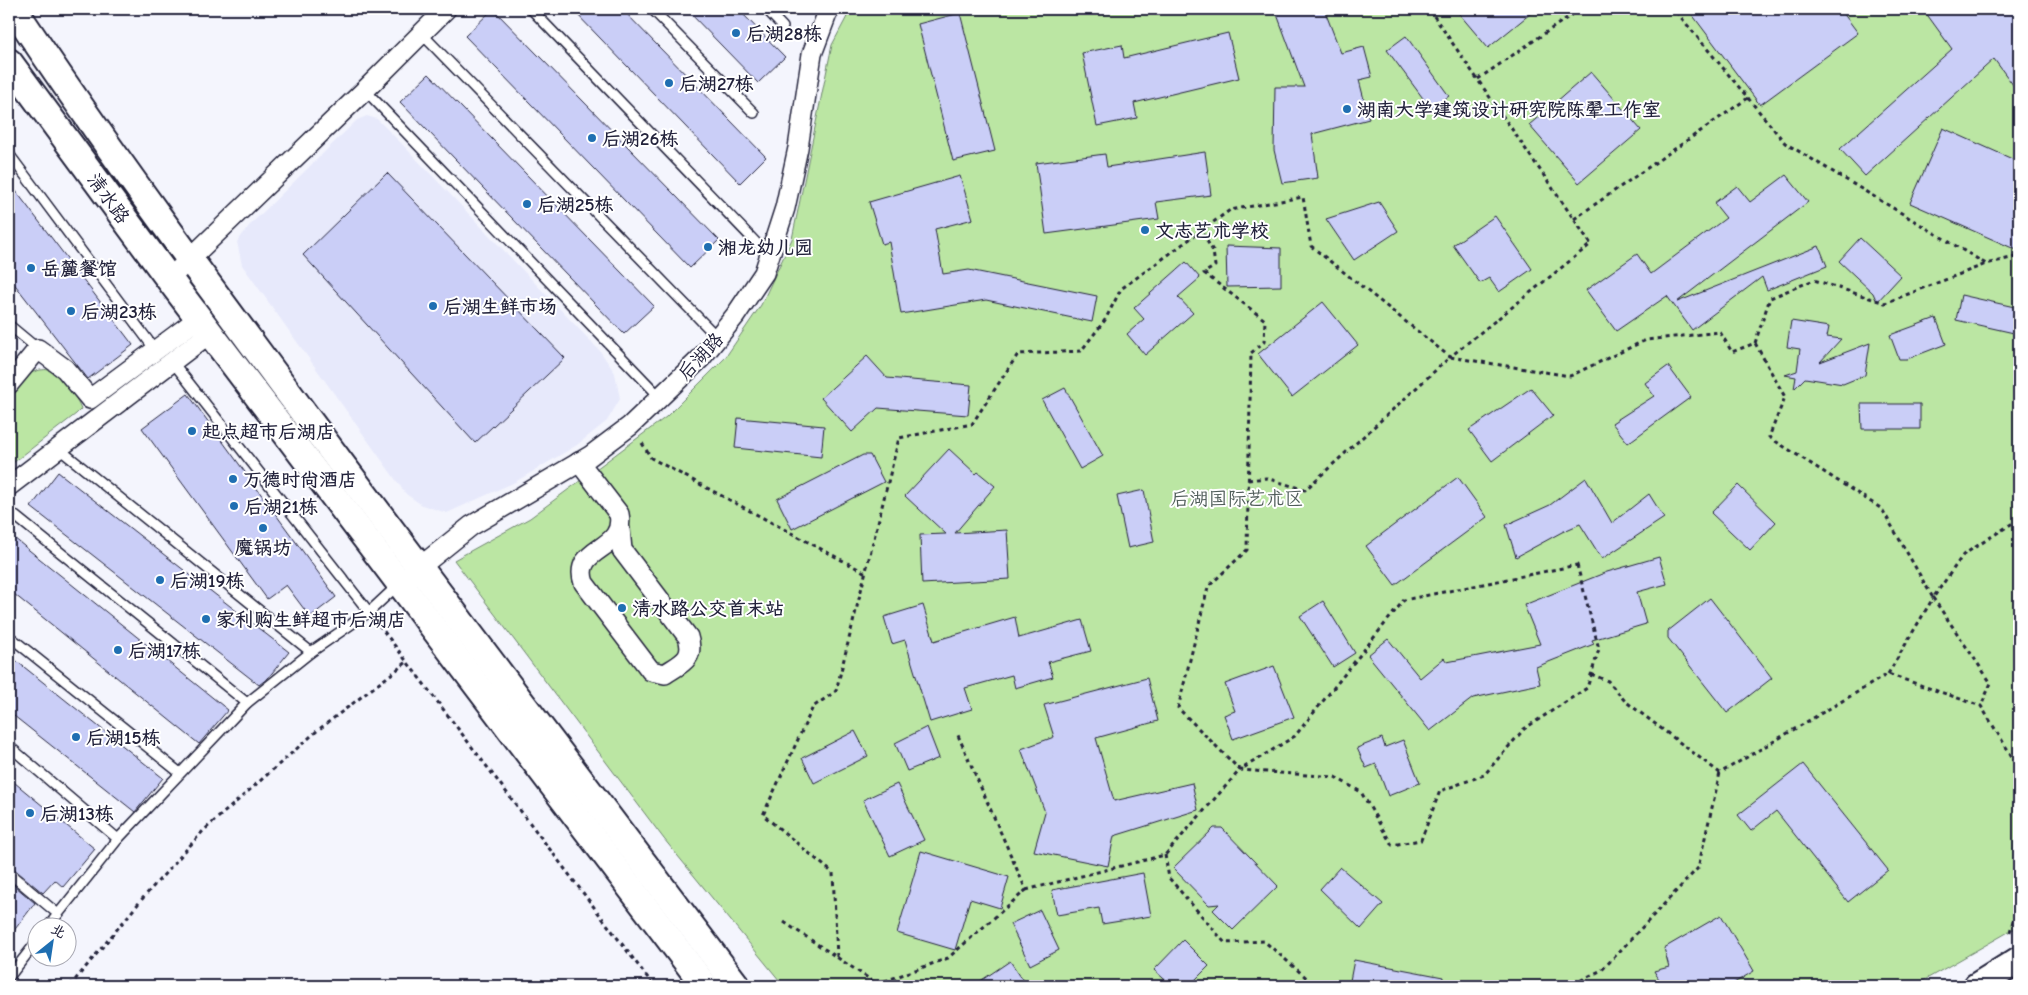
<svg xmlns="http://www.w3.org/2000/svg" width="2028" height="995" viewBox="0 0 2028 995" font-family="'Comic Neue','LXGW WenKai TC',sans-serif">
	<style>
		.built { fill: #e7e9fb }
		.green { fill: #bbe6a3; stroke: #6e846f }
		.building { fill: #cacef7; stroke: #22223b }
		.lines { fill: none; stroke-linecap: round; stroke-linejoin: round }
		.service-casing { stroke: #22223b; stroke-width: 12 }
		.minor-casing { stroke: #22223b; stroke-width: 22 }
		.secondary-casing { stroke: #22223b; stroke-width: 30 }
		.path { stroke: #22223b; stroke-width: 3; stroke-dasharray: 4 4; stroke-linecap: butt }
		.service { stroke: #fff; stroke-width: 9 }
		.minor { stroke: #fff; stroke-width: 19 }
		.secondary { stroke: #fff; stroke-width: 26 }
		.poi-dot { fill: #1f6fb2; stroke: #fff; stroke-width: 2 }
		.labels { text-anchor: middle; stroke-width: 4; stroke-linejoin: round; paint-order: stroke }
		.poi-label { font-size: 19px; font-weight: bold; fill: #22223b; stroke: #fff; text-anchor: start }
		.street-label { font-size: 19px; fill: #22223b; stroke: #fff }
		.park-label { font-size: 19px; fill: #505d5a; stroke: #fff }
	</style>
	<rect width="100%" height="100%" fill="#f4f5fd"/>
	<filter id="ink" filterUnits="userSpaceOnUse"><feTurbulence type="fractalNoise" baseFrequency=".02" numOctaves="2"/><feDisplacementMap in="SourceGraphic" scale="10" xChannelSelector="R" yChannelSelector="G"/><feConvolveMatrix kernelMatrix="1 2 1 2 8 2 1 2 1" color-interpolation-filters="sRGB"/></filter>
	<g filter="url(#ink)">
		<path class="built" d="M367,116l10,3 24,24 199,208 15,22 5,26 -13,22 -30,24 -62,37 -68,31 -25,-8 -16,-11 -164,-229 -5,-23 12,-16 108,-106z"/>
		<g class="green">
			<path d="M851,9h1168v917l-105,60h-1130l-120,-147 -210,-279 76,-42 136,-101 59,-59 36,-53 31,-66 40,-194z"/>
			<path d="M40,370c3,0 6,-1 8,0 11,4 30,28 33,39l-5,5 -67,52v-68l21,-25z"/>
		</g>
		<g class="building">
			<path d="M493,9l226,231 -29,28 -225,-232z"/>
			<path d="M572,9h50l144,148 -26,26z"/>
			<path d="M686,9h52l47,48 -27,26z"/>
			<path d="M1275,9h49l17,44 23,-6 8,30 -13,3 10,39 -57,15 6,44 -36,5 -8,-33 1,-63h29z"/>
			<path d="M1455,9h81l-48,39z"/>
			<path d="M1688,9h152l18,24 -98,72z"/>
			<path d="M1923,9h96v84l-25,-34 -129,117 -25,-27 112,-100z"/>
			<path d="M960,13l35,138 -42,10 -35,-137z"/>
			<path d="M1228,33l11,45 -105,25 3,15 -40,8 -15,-73 40,-8 2,13z"/>
			<path d="M1406,36l43,60 -18,13 -44,-59z"/>
			<path d="M1591,72l50,58 -62,53 -50,-58z"/>
			<path d="M429,74l225,232 -30,28 -224,-232z"/>
			<path d="M1943,128l76,34v89l-109,-48z"/>
			<path d="M1205,152l6,43 -55,7 3,17 -113,15 -10,-71 69,-9 2,13z"/>
			<path d="M387,173l178,185 -90,85 -172,-188z"/>
			<path d="M1786,175l22,27 -131,100 142,-56 8,20 -60,24 -5,-13 -70,53 -25,-34 -51,35 -30,-41 51,-36 14,20 75,-56 -12,-15 23,-17 13,16z"/>
			<path d="M960,176l13,43 -38,10 8,45 26,-4 128,26 -5,26 -106,-22 -85,14 -12,-72 -7,2 -13,-42z"/>
			<path d="M9,182l124,163 -45,34 -79,-102z"/>
			<path d="M1379,202l19,29 -44,29 -28,-41z"/>
			<path d="M1495,216l37,53 -33,23 -10,-14 -9,5 -27,-38z"/>
			<path d="M1860,238l41,38 -24,26 -4,-9 -34,-32z"/>
			<path d="M1226,246l55,2v38l-54,1z"/>
			<path d="M1186,262l14,16 -22,19 15,16 -48,42 -18,-21 17,-15 -10,-11z"/>
			<path d="M1961,295l58,13 -5,25 -58,-13z"/>
			<path d="M1323,302l35,43 -66,52 -34,-43z"/>
			<path d="M1936,318l10,26 -39,15h-8l-9,-24z"/>
			<path d="M1791,321l38,6 -2,10 14,2 -21,23 50,-19 -5,32 -22,9 -38,-6 -11,11 2,-12 -11,-2 12,-4 3,-22 -13,-2z"/>
			<path d="M867,356l20,22 84,7 -3,30 -90,-7 -26,24 -31,-34z"/>
			<path d="M1668,366l23,31 -63,46 -16,-20 42,-27 -9,-13z"/>
			<path d="M1065,388l38,68 -23,13 -38,-69z"/>
			<path d="M1531,388l22,27 -61,46 -23,-31z"/>
			<path d="M188,394l148,203 -26,20 -24,-32 -19,14 -125,-171z"/>
			<path d="M1861,404h59v25h-58z"/>
			<path d="M738,418l86,8 -3,31 -86,-9z"/>
			<path d="M949,449l27,25 2,-2 17,14 -40,47 52,-3 3,49 -88,5 -2,-49 26,-1 -41,-38z"/>
			<path d="M863,455h7l14,27 -92,47 -15,-30z"/>
			<path d="M58,472l231,180 -21,26 -9,7 -228,-178z"/>
			<path d="M1458,477l29,40 -92,68 -29,-39z"/>
			<path d="M1586,478l26,45 37,-29 15,24 -62,41 -22,-35 -18,8 -46,25 -10,-32 44,-20z"/>
			<path d="M1738,485l38,37 -26,28 -39,-37z"/>
			<path d="M1144,490l10,52 -26,6 -11,-52z"/>
			<path d="M9,534l219,176 -29,34 -190,-154z"/>
			<path d="M1659,557l8,27 -30,8 9,32 -54,16 2,4 -58,23 4,17 -67,14 -43,33 -62,-76 20,-16 32,39 24,-20 3,4 93,-18 -16,-39 83,-33z"/>
			<path d="M1710,598l62,80 -45,35 -59,-75v-7z"/>
			<path d="M1323,601l32,52 -22,14 -33,-51z"/>
			<path d="M923,605l11,36 81,-24 4,21 63,-18 9,31 -43,11 5,15 -38,11 -3,-13 -47,13 7,21 -42,13 -25,-82 -13,4 -8,-27z"/>
			<path d="M9,655l154,123 -28,34 -126,-100z"/>
			<path d="M1274,666l20,51 -61,22 -9,-24 11,-4 -10,-27z"/>
			<path d="M1147,678l11,43 -62,17 18,63 78,-18 6,27 -84,26 -6,30 -74,-15 11,-39 -24,-63 33,-12 -10,-32z"/>
			<path d="M927,727l12,31 -32,13 -12,-28z"/>
			<path d="M855,731l13,25 -54,27 -12,-25z"/>
			<path d="M1382,738l3,9 18,-7 17,43 -32,13 -12,-32 -10,4 -9,-20z"/>
			<path d="M1803,764l85,106 -40,32 -72,-91 -25,20 -13,-16z"/>
			<path d="M9,778l86,71 -32,38 -8,-7 -12,13 -30,-25 -4,-1z"/>
			<path d="M897,784l27,56 -34,16 -27,-56z"/>
			<path d="M1214,828h8l56,58 -45,44 -20,-20 6,-6 -10,1 -36,-37z"/>
			<path d="M921,851l88,26 -9,31 -30,-9 -15,51 -58,-17z"/>
			<path d="M1340,867l43,37 -22,25 -41,-40z"/>
			<path d="M1143,873l8,43 -49,8 -3,-16 -42,7 -5,-25z"/>
			<path d="M9,881l26,22 -26,34z"/>
			<path d="M1040,910l19,40 -29,15 -20,-41z"/>
			<path d="M1721,915l33,56 -25,15h-66l-9,-15 15,-4 -5,-19z"/>
			<path d="M1183,940l26,26 -20,20h-17l-18,-16z"/>
			<path d="M1354,960l89,17 -1,9h-93z"/>
			<path d="M1010,961l17,25h-54z"/>
		</g>
		<g class="lines">
			<g class="service-casing">
				<g id="service">
					<path d="M531,9l238,247"/>
					<path d="M652,9l102,104"/>
					<path d="M766,9l17,18"/>
					<path d="M421,33l297,305"/>
					<path d="M365,90l295,307"/>
					<path d="M9,154l147,197"/>
					<path d="M9,325l29,24"/>
					<path d="M171,360l198,252"/>
					<path d="M58,448l253,204"/>
					<path d="M9,511l238,192"/>
					<path d="M9,636l171,137"/>
					<path d="M9,746l109,93"/>
					<path d="M9,873l49,41"/>
					<path d="M47,928l71,-89 129,-136 64,-51 58,-40 30,-28"/>
					<path d="M9,977l29,-37"/>
				</g>
			</g>
			<g class="minor-casing">
				<g id="minor">
					<path d="M169,279l196,-189 81,-81"/>
					<path d="M9,384l29,-35 27,20 25,30 109,-81"/>
					<path d="M579,462l40,52c8,38 -48,32 -35,69l67,88 14,3c17,-11 30,-15 23,-37l-66,-87 -2,-21"/>
					<path d="M9,486l201,-153"/>
					<path d="M410,575l61,-49 119,-70 40,-30 71,-68 34,-42 29,-43 21,-65 13,-60 14,-94 15,-40 3,-5"/>
				</g>
			</g>
			<g class="secondary-casing">
				<g id="secondary">
					<path d="M14,9c105,158 219,309 332,461 130,172 260,345 391,516"/>
					<path d="M9,62l160,217 536,707"/>
					<path d="M1977,986l42,-26"/>
				</g>
			</g>
			<g class="path">
				<path d="M1478,79l102,-70"/>
				<path d="M1748,98l37,45 201,121 33,-8"/>
				<path d="M1574,219l174,-121 -74,-89"/>
				<path d="M1755,343l15,-45 44,-18 71,23 101,-39"/>
				<path d="M642,443l9,15 215,115"/>
				<path d="M1248,480l18,-2 39,12 145,-133 120,19 76,-36 74,-8 12,20 23,-9 30,54 -16,40 113,72 51,89 30,-43 56,-36"/>
				<path d="M1577,565l22,84 -12,39 -63,41 -40,46 -44,16 -19,49 -29,5 -31,-53 -26,-15 -95,-7 55,-34 109,-136z"/>
				<path d="M379,625l275,361"/>
				<path d="M1591,674l17,7 17,20 95,72 168,-99 93,32 38,62"/>
				<path d="M1888,674l45,-76 58,85 -10,23"/>
				<path d="M1165,855l4,23 56,65 39,-2 52,45"/>
				<path d="M1026,890l139,-35 75,-85 -62,-62 30,-121 39,-37 4,-197 13,-11 1,-22 -61,-47 11,-7 -2,-15 -12,-20"/>
				<path d="M784,922l93,62 -3,2"/>
				<path d="M2010,932l9,-34"/>
				<path d="M837,957l-4,-84 -70,-58 50,-108 23,-16 63,-253 73,-14 46,-70 63,-3 24,-31 16,-31 109,-79 73,-13 8,49 139,111 141,-113 -162,-235"/>
				<path d="M877,984l71,-26 78,-68 -69,-157"/>
				<path d="M70,986l73,-88 60,-67 115,-101 89,-68"/>
				<path d="M1576,986l3,-5 23,-11 96,-102 22,-95"/>
			</g>
			<use href="#service" class="service"/>
			<use href="#minor" class="minor"/>
			<use href="#secondary" class="secondary"/>
		</g>
	</g>
	<g class="poi-dot">
		<circle cx="736" cy="33" r="5"/>
		<circle cx="669" cy="83" r="5"/>
		<circle cx="1347" cy="109" r="5"/>
		<circle cx="592" cy="138" r="5"/>
		<circle cx="527" cy="204" r="5"/>
		<circle cx="1145" cy="230" r="5"/>
		<circle cx="708" cy="247" r="5"/>
		<circle cx="31" cy="268" r="5"/>
		<circle cx="433" cy="306" r="5"/>
		<circle cx="71" cy="311" r="5"/>
		<circle cx="192" cy="431" r="5"/>
		<circle cx="233" cy="479" r="5"/>
		<circle cx="234" cy="506" r="5"/>
		<circle cx="263" cy="528" r="5"/>
		<circle cx="160" cy="580" r="5"/>
		<circle cx="622" cy="608" r="5"/>
		<circle cx="206" cy="619" r="5"/>
		<circle cx="118" cy="650" r="5"/>
		<circle cx="76" cy="737" r="5"/>
		<circle cx="30" cy="813" r="5"/>
	</g>
	<g class="labels">
		<g class="poi-label">
			<text x="746" y="40">后湖28栋</text>
			<text x="679" y="90">后湖27栋</text>
			<text x="1357" y="116">湖南大学建筑设计研究院陈翚工作室</text>
			<text x="602" y="145">后湖26栋</text>
			<text x="537" y="211">后湖25栋</text>
			<text x="1155" y="237">文志艺术学校</text>
			<text x="718" y="254">湘龙幼儿园</text>
			<text x="41" y="275">岳麓餐馆</text>
			<text x="443" y="313">后湖生鲜市场</text>
			<text x="81" y="318">后湖23栋</text>
			<text x="202" y="438">起点超市后湖店</text>
			<text x="243" y="486">万德时尚酒店</text>
			<text x="244" y="513">后湖21栋</text>
			<text x="263" y="554" text-anchor="middle">魔锅坊</text>
			<text x="170" y="587">后湖19栋</text>
			<text x="632" y="615">清水路公交首末站</text>
			<text x="216" y="626">家利购生鲜超市后湖店</text>
			<text x="128" y="657">后湖17栋</text>
			<text x="86" y="744">后湖15栋</text>
			<text x="40" y="820">后湖13栋</text>
		</g>
		<g class="street-label">
			<text transform="translate(109 198) rotate(54)" y="7">清水路</text>
			<text transform="translate(700 356) rotate(-47)" y="7">后湖路</text>
		</g>
		<g class="park-label">
			<text x="1237" y="505">后湖国际艺术区</text>
		</g>
	</g>
	<rect width="2028" height="995" fill="none" stroke="#fff" stroke-width="30"/>
	<rect x="15" y="15" width="1998" height="965" fill="none" stroke="#22223b" stroke-width="2" filter="url(#ink)"/>
	<g transform="translate(52 942) rotate(30)"><circle r="24" fill="#ffffff" stroke="#a7a7b1"/>
	<path d="M0-4L9 19L0 12L-9 19Z" fill="#1f6fb2"/>
	<text y="-8" font-size="14" font-weight="bold" text-anchor="middle" fill="#22223b">北</text>
	</g>
</svg>
